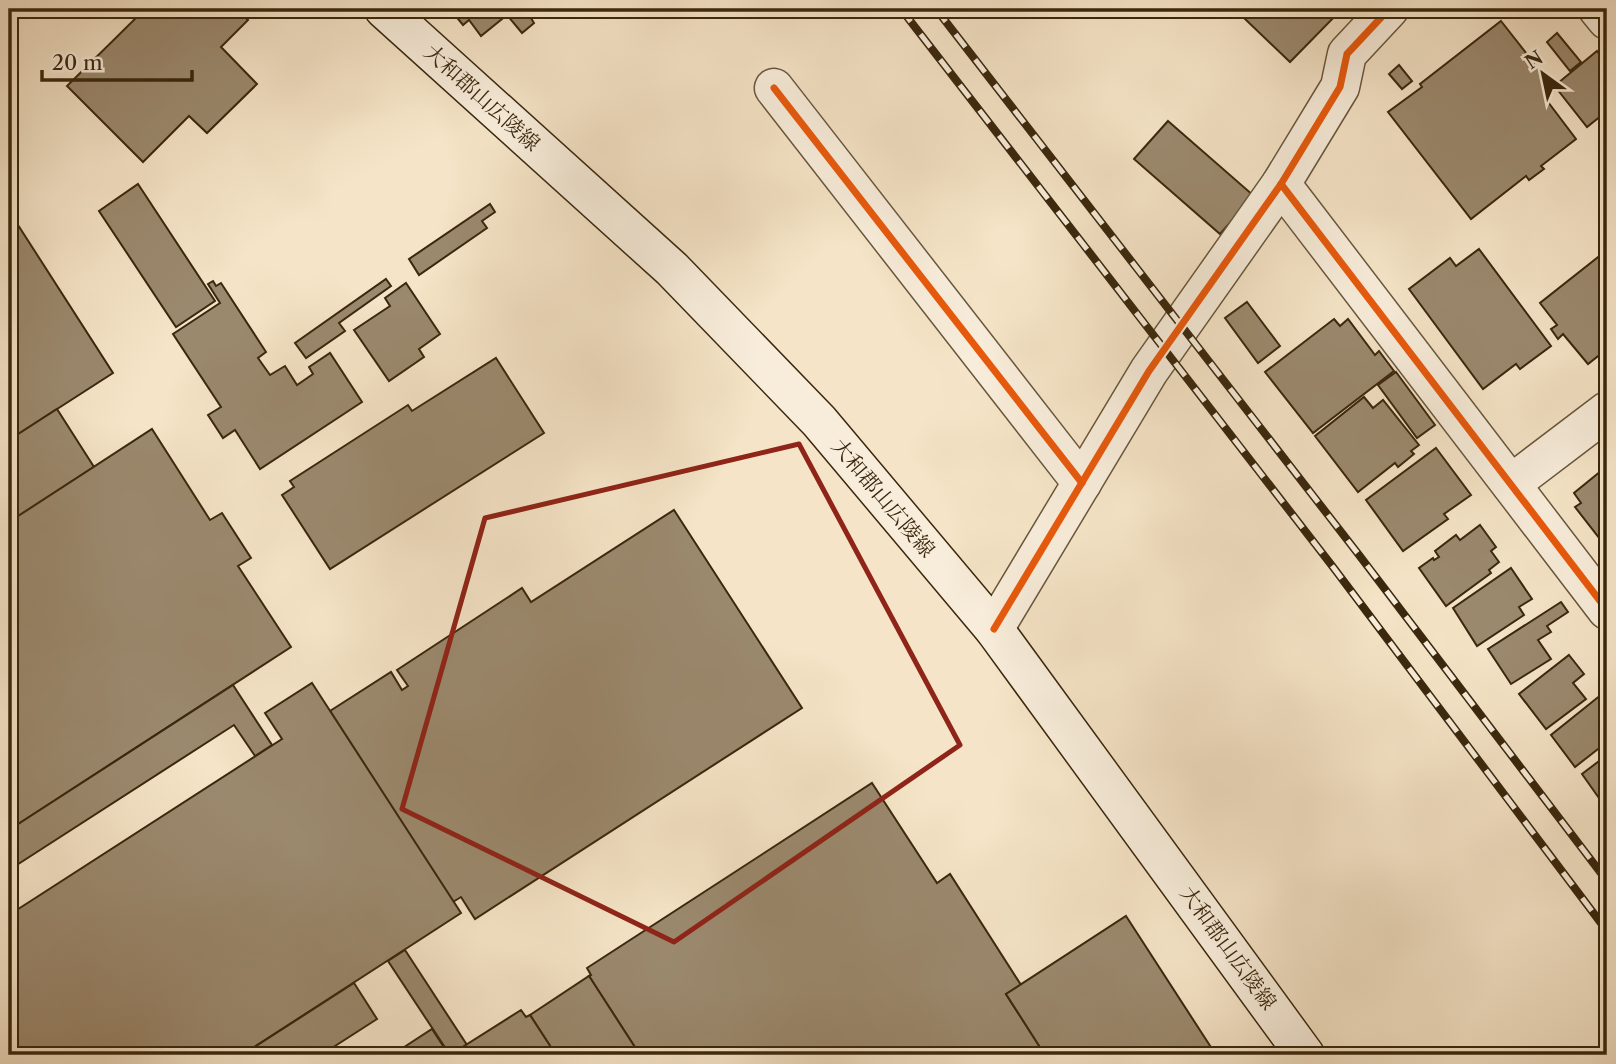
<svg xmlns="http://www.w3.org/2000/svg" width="1616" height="1064" viewBox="0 0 1616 1064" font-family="'Libre Caslon Text','Noto Serif JP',serif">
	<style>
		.building { fill: #9b896e; stroke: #3a270d; stroke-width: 2 }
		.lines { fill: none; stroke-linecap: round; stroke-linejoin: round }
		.street-casing { stroke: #69563c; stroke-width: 41 }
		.secondary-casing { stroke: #3a270d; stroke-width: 41 }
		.street { stroke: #f8eddb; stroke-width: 38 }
		.secondary { stroke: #f8eddb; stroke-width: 38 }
		.rail-casing { stroke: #3a270d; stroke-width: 8 }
		.rail { stroke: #f8eddb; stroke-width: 5; stroke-dasharray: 16; stroke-linecap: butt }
		.cycleway-casing { stroke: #f8eddb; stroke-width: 11 }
		.cycleway { stroke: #e8590c; stroke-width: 7 }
		.marked { fill: none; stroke: #8f2418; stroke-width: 5; stroke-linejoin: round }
		.labels { text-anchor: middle; stroke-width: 5; stroke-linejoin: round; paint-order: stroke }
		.street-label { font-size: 21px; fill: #3a270d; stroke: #f8eddb }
	</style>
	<rect width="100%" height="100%" fill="#f5e4c7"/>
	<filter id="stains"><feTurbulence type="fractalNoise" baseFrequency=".00286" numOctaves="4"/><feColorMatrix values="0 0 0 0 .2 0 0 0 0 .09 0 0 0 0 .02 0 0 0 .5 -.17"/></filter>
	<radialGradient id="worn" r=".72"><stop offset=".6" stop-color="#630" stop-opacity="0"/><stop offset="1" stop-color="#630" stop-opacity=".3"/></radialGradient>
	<g class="building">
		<path d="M145,9h92l11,11 -27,27 36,37 -50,49 -18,-17 -46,46 -76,-76z"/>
		<path d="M450,9h87l-8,6 5,8 -12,10 -15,-18 -26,21 -12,-16 -6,5z"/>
		<path d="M1253,9h89l-52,53 -46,-44z"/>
		<path d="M1501,21l54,69 -10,8 31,41 -35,27 3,3 -15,11 -3,-4 -55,43 -83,-107 34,-25 -2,-3z"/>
		<path d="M1557,33l24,29 -11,9 -23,-29z"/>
		<path d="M1597,51l10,13v47l-20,16 -30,-38 4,-3 -3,-3z"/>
		<path d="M1399,65l13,16 -10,8 -13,-15z"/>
		<path d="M1168,121l86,75 -34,38 -86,-75z"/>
		<path d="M138,184l77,117 -39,26 -77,-116z"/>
		<path d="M490,204l5,8 -13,9 5,7 -68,47 -10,-16z"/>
		<path d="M9,211l104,162 -104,67z"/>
		<path d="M1479,249l72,97 -31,23 -4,-5 -33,25 -74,-100 41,-31 6,8z"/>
		<path d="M1607,250v99l-19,15 -25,-30 -5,5 -7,-10 6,-4 -17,-22z"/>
		<path d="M386,279l5,7 -52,37 6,8 -39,27 -11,-15z"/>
		<path d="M213,281l3,5 5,-3 45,69 -8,6 12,17 15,-9 12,19 16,-11 -4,-7 21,-14 32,49 -102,67 -25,-39 -12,8 -15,-23 13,-8 -48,-73 47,-31 -12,-19z"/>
		<path d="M406,283l34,51 -21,15 5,8 -35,24 -35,-51 36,-24 -5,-8z"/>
		<path d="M1247,302l33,44 -22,17 -33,-45z"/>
		<path d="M1334,319l6,7 8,-7 27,36 4,-4 15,20 -81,62 -48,-61z"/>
		<path d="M496,358l48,75 -214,136 -48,-74 12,-8 -4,-6 118,-76 4,6z"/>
		<path d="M1396,372l39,53 -18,13 -39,-53z"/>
		<path d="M1364,397l9,11 10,-8 36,45 -8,6 3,3 -16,13 -3,-4 -37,29 -43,-56z"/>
		<path d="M57,409l37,58 -85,55v-82z"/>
		<path d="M152,429l58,91 12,-7 29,45 -13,8 53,81 -282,183v-308z"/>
		<path d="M1436,448l35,47 -27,19 4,5 -45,32 -37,-51z"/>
		<path d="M1607,466v82l-32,-41 6,-4 -7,-10z"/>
		<path d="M674,510l128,198 -327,211 -14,-22 -8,5 -123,-191 61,-39 11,18 6,-4 -11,-16 125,-82 9,14z"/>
		<path d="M1480,525l16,22 -5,4 8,11 -10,8 2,3 -45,33 -27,-38 14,-10 1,2 5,-3 -4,-6 21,-16 4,5z"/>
		<path d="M1511,568l21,31 -13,8 5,8 -47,31 -24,-38z"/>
		<path d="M1561,602l7,10 -21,14 4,6 -13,8 13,19 -40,25 -23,-35z"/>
		<path d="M1569,655l15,19 -11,9 13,16 -40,30 -27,-35z"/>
		<path d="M312,683l149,230 -219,142h-233v-140l273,-176 -17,-26z"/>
		<path d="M233,685l39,60 -17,11 -21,-31 -225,145v-40z"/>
		<path d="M1607,690v26l-5,4 5,6v16l-32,25 -24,-32z"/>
		<path d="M1607,755v52l-1,1 -24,-34z"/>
		<path d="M872,783l65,100 13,-9 71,111 -15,9 39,61h-405l-51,-79 2,-1 -4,-7z"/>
		<path d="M1126,916l90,139h-171l-39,-61z"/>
		<path d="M405,950l62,95 -17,10 -62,-94z"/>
		<path d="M589,976l51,79h-84l-26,-40z"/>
		<path d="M354,983l23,36 -56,36h-79z"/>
		<path d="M521,1010l5,7 4,-2 26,40h-106z"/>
		<path d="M432,1029l17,26h-57z"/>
	</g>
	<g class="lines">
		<g class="street-casing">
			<g id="street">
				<path d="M1598,9l9,11"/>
				<path d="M774,88l308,395"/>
				<path d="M1281,184l326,426"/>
				<path d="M1511,484l96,-73"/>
				<path d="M994,629l155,-258 132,-187 59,-97 7,-33 42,-45"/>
			</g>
		</g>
		<g class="secondary-casing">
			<path id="secondary" d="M384,9l288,260 147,152 175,208 311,426"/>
		</g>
		<use href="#street" class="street"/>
		<use href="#secondary" class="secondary"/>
		<g class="rail-casing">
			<g id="rail">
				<path d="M901,9l432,558 274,364"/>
				<path d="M936,9l423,546 248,326"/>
			</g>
		</g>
		<use href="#rail" class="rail"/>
		<g class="cycleway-casing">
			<g id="cycleway">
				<path d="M774,88l308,395"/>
				<path d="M1281,184l326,426"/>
				<path d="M994,629l155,-258 132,-187 59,-97 7,-33 42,-45"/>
			</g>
		</g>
		<use href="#cycleway" class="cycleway"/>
	</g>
	<path class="marked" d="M799,444l161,301 -286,197 -272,-133 83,-291z"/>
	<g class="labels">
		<g class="street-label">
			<text transform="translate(482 98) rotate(42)" y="7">大和郡山広陵線</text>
			<text transform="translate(883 498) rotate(50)" y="7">大和郡山広陵線</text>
			<text transform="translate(1228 948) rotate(54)" y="7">大和郡山広陵線</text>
		</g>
	</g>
	<rect width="1616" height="1064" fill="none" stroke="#f5e4c7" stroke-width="35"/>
	<rect x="10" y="10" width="1595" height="1043" fill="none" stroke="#3a270d" stroke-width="3.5"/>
	<rect x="18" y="18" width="1581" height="1029" fill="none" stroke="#3a270d" stroke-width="2"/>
	<g transform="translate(1543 74) rotate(327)" stroke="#f8eddb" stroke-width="5" paint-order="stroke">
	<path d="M0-5L12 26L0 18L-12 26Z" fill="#3a270d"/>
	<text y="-10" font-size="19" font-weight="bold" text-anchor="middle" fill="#3a270d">N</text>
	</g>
	<path d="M42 70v10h150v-10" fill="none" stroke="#3a270d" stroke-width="3.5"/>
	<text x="52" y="70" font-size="21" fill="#3a270d" stroke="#f8eddb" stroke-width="5" paint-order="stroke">20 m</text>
	<rect width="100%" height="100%" filter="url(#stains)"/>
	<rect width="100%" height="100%" fill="url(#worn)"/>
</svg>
